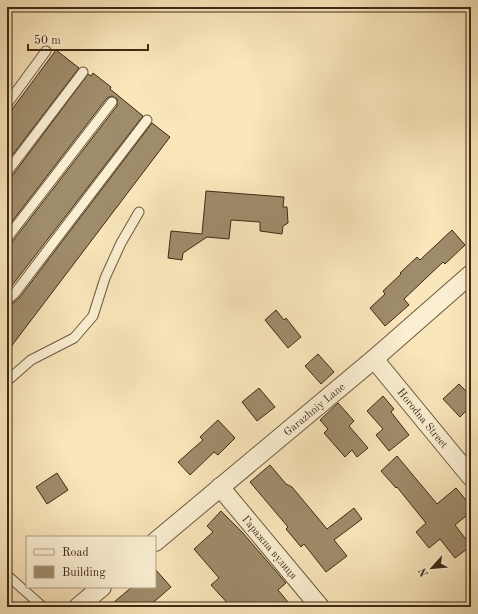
<svg xmlns="http://www.w3.org/2000/svg" width="478" height="614" viewBox="0 0 478 614" font-family="'Old Standard TT',serif">
	<style>
		.building { fill: #9f8c6b; stroke: #3e2a15 }
		.lines { fill: none; stroke-linecap: round; stroke-linejoin: round }
		.service-casing { stroke: #6d593e; stroke-width: 11 }
		.minor-casing { stroke: #6d593e; stroke-width: 20 }
		.service { stroke: #fbefd3; stroke-width: 9 }
		.minor { stroke: #fbefd3; stroke-width: 18 }
		.labels { text-anchor: middle; stroke-width: 4; stroke-linejoin: round; paint-order: stroke }
		.street-label { font-size: 11px; fill: #3e2a15; stroke: #fbefd3 }
	</style>
	<rect width="100%" height="100%" fill="#f9e6bb"/>
	<filter id="stains"><feTurbulence type="fractalNoise" baseFrequency=".005" numOctaves="4"/><feColorMatrix values="0 0 0 0 .2 0 0 0 0 .09 0 0 0 0 .02 0 0 0 .5 -.17"/></filter>
	<radialGradient id="worn" r=".72"><stop offset=".6" stop-color="#630" stop-opacity="0"/><stop offset="1" stop-color="#630" stop-opacity=".3"/></radialGradient>
	<g class="building">
		<path d="M56,50l23,18 -72,94v-46z"/>
		<path d="M93,73l18,14 -1,2 33,27 -136,176v-48l5,-2 105,-136v-7l-5,-3 -5,2 -100,130v-50l5,-2 76,-102 3,2z"/>
		<path d="M152,123l18,14 -163,215v-46l4,-1 9,-8z"/>
		<path d="M206,191l78,6 -1,10h4l1,16 -5,3 -1,8 -22,-3v-9l-29,-2 -2,19 -22,-2 -24,16 -1,7 -14,-2 3,-27 31,3z"/>
		<path d="M452,230l13,15 -20,19 -2,-2 -39,37 5,6 -24,21 -15,-18 15,-14 -2,-3 18,-17 -1,-1 17,-16 3,3z"/>
		<path d="M276,310l8,10 2,-2 15,19 -13,11 -23,-28z"/>
		<path d="M318,354l16,18 -13,12 -16,-18z"/>
		<path d="M459,384l12,12v10l-11,11 -17,-18z"/>
		<path d="M259,388l16,19 -18,14 -15,-19z"/>
		<path d="M383,396l11,13 -3,3 18,23 -20,16 -13,-16 7,-6 -16,-18z"/>
		<path d="M338,403l16,18 -5,5 19,22 -11,9 -5,-7 -7,7 -21,-24 4,-4 -8,-9z"/>
		<path d="M218,420l17,18 -17,17 -4,-3 -24,23 -12,-13 25,-22 -3,-3z"/>
		<path d="M397,456l40,48 19,-16 15,18v6l-16,13 16,21 -16,12 -15,-19 -11,9 -13,-16 10,-9 -29,-36 -1,1 -15,-17z"/>
		<path d="M270,465l16,19 6,3 35,42 27,-21 8,11 -28,21 13,16 -21,16 -22,-28 -3,3 -15,-18 2,-2 -38,-45z"/>
		<path d="M57,473l11,17 -21,14 -11,-17z"/>
		<path d="M221,511l21,21 44,51 -8,7 14,17h-61l-20,-22 8,-7 -25,-29 19,-17 -6,-6z"/>
		<path d="M155,569l16,18 -23,20h-40l24,-20h23z"/>
	</g>
	<g class="lines">
		<g class="service-casing">
			<g id="service">
				<path d="M7,104l39,-53"/>
				<path d="M7,172l76,-100"/>
				<path d="M7,238l105,-136"/>
				<path d="M7,300l8,-7 132,-173"/>
				<path d="M7,381l24,-21 43,-22 19,-22 12,-38 16,-35 18,-31"/>
				<path d="M7,575l36,32"/>
			</g>
		</g>
		<g class="minor-casing">
			<g id="minor">
				<path d="M374,359l97,118"/>
				<path d="M220,487l100,120"/>
				<path d="M155,542l219,-183 97,-85"/>
				<path d="M78,607l24,-20"/>
			</g>
		</g>
		<use href="#service" class="service"/>
		<use href="#minor" class="minor"/>
	</g>
	<g class="labels">
		<g class="street-label">
			<text transform="translate(314 409) rotate(-40)" y="4">Garazhniy Lane</text>
			<text transform="translate(423 418) rotate(51)" y="4">Horodna Street</text>
			<text transform="translate(270 547) rotate(50)" y="4">Гаражна вулиця</text>
		</g>
	</g>
	<rect width="478" height="614" fill="none" stroke="#f9e6bb" stroke-width="24"/>
	<rect x="8" y="8" width="462" height="598" fill="none" stroke="#3e2a15" stroke-width="2"/>
	<rect x="12" y="12" width="454" height="590" fill="none" stroke="#3e2a15"/>
	<rect x="26" y="536" width="130" height="52" fill="#fbefd3" stroke="#afa087"/>
	<rect x="34" y="549" width="20" height="6" fill="#fbefd3" stroke="#afa087"/>
	<text x="62" y="556" font-size="12" fill="#3e2a15">Road</text>
	<rect x="34" y="566" width="20" height="12" fill="#9f8c6b" stroke="#afa087"/>
	<text x="62" y="576" font-size="12" fill="#3e2a15">Building</text>
	<g transform="translate(432 568) rotate(243)" stroke="#fbefd3" stroke-width="3" paint-order="stroke">
	<path d="M0-3L7 15L0 10L-7 15Z" fill="#3e2a15"/>
	<text y="-6" font-size="11" font-weight="bold" text-anchor="middle" fill="#3e2a15">N</text>
	</g>
	<path d="M28 44v6h120v-6" fill="none" stroke="#3e2a15" stroke-width="2"/>
	<text x="34" y="44" font-size="12" fill="#3e2a15" stroke="#fbefd3" stroke-width="3" paint-order="stroke">50 m</text>
	<rect width="100%" height="100%" filter="url(#stains)"/>
	<rect width="100%" height="100%" fill="url(#worn)"/>
</svg>
